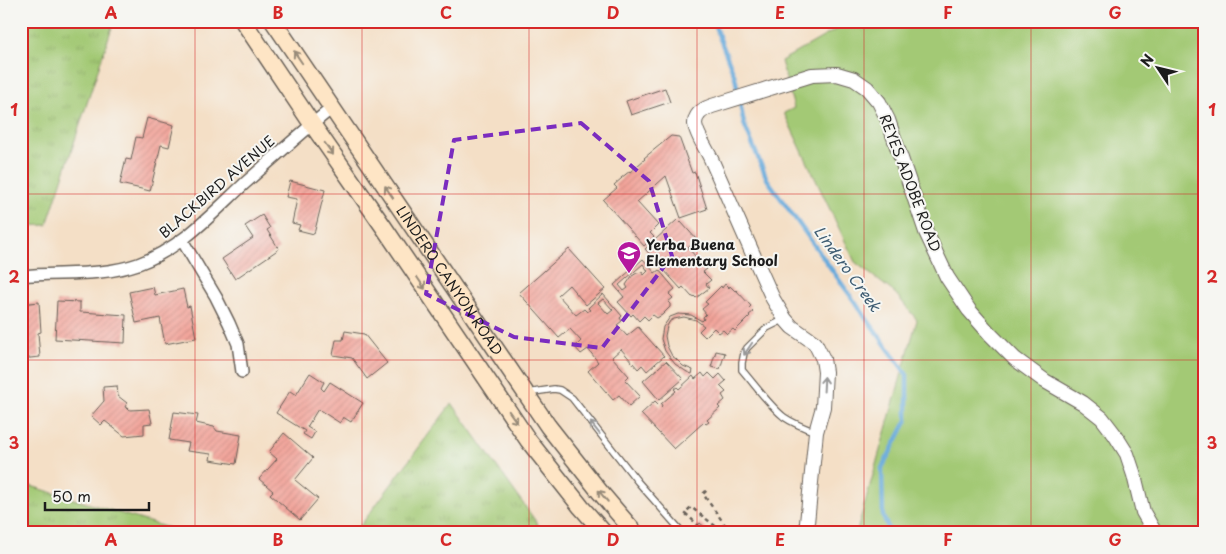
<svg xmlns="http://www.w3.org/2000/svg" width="1226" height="554" viewBox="0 0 1226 554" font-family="'Playpen Sans',sans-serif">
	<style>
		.grass { fill: url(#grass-tufts); stroke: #607248 }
		.park { fill: #a3c974; stroke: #607248 }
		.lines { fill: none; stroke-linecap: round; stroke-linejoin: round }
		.stream { stroke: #67aadb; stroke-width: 4.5 }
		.building { fill: url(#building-hatch); fill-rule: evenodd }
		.service-casing { stroke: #686058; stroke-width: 8 }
		.minor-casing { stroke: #686058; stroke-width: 14 }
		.tertiary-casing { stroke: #686058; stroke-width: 16 }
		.secondary-casing { stroke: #686058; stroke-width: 19 }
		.path { stroke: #686058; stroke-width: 2.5; stroke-dasharray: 4 4; stroke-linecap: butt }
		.service { stroke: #fff; stroke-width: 5.5 }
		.minor { stroke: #fff; stroke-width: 11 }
		.tertiary { stroke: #fff; stroke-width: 14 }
		.secondary { stroke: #fee5c5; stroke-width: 16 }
		.oneway { stroke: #988b79 }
		.oneway2 { stroke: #999 }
		.marked { fill: none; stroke: #7b2cbf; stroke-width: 4; stroke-dasharray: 10 6; stroke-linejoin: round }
		.grid { fill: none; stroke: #d62828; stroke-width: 1; stroke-opacity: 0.55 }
		.labels { text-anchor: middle; stroke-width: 4; stroke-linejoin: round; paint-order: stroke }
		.street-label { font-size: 14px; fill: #1c1c1c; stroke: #f6f6f2 }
		.poi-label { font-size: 14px; font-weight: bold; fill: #1c1c1c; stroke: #f6f6f2; text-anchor: start }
		.water-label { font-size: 15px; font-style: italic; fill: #3e5c72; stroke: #f6f6f2 }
		.neatline { fill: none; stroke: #d62828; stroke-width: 2 }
		.grid-label { font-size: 16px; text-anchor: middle; font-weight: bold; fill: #d62828 }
	</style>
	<defs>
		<pattern id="grass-tufts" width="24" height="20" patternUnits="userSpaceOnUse" patternTransform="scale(1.25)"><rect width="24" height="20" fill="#a3c974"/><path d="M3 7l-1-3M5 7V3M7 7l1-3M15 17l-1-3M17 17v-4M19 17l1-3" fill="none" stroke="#8cac64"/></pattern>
		<pattern id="building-hatch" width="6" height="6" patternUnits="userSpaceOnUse" patternTransform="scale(1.25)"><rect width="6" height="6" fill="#f2a298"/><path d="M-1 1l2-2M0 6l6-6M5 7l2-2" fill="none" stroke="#cf8b82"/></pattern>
	</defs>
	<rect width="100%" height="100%" fill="#f6f6f2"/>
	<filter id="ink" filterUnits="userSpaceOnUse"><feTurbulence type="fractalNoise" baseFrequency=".02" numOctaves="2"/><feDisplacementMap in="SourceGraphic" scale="10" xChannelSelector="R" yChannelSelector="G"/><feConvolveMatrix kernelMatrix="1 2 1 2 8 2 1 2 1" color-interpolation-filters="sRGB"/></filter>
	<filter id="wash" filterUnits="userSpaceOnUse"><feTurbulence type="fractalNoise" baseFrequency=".0096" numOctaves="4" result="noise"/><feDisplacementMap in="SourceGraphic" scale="20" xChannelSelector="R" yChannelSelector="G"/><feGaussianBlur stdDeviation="1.12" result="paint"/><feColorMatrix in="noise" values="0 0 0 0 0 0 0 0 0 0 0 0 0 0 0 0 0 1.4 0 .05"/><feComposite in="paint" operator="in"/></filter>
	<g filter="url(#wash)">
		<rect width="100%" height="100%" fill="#f4dfc6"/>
		<g class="grass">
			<path d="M21,21h93l-67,204 -26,1z"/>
			<path d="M452,403l92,130h-189z"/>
			<path d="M21,483l164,50h-164z"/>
		</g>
		<path class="park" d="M851,21h354v512h-347l-1,-2 60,-211 -21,-26 -41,-32 -71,-149 10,-5 -13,-47z"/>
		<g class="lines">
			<path class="stream" d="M713,21l22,56 9,47 23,55 140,196v45l-25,48 1,49 8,16"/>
		</g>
		<g id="blocks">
			<g class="building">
				<path d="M665,88l5,14 -39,13 -5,-14z"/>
				<path d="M147,118l27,7 -5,22 -8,-2 -11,46 -30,-7 6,-25 5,1 5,-23 6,1z"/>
				<path d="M671,136l8,1 13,36 3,-1 12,37 -26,9 -15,-42 -29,26 21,23 -8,8 4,4 -10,9 -41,-46 14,-12 -3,-3 8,-7h-1l9,-7v1l15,-13 -1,-1z"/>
				<path d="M290,181l35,9 -11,44 -16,-4 2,-5 -8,-2 5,-24 -11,-2z"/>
				<path d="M262,215l8,13 -3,2 12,19 -44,30 -13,-20 31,-21 -8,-12z"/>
				<path d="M677,220l3,3 1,-1 16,18 -9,8 19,21 -4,3 8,8 -5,4 3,4 -13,10 -2,-2 -2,1 -9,-10 -2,2 -36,-40z"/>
				<path d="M569,249l36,40 -19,16 -17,-20 -11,10 18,20 8,-6 3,3 3,-2 -2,-2 15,-14 19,22 -2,2 2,3 -5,4 10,11 11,-9 26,29 -17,15 -5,-6 -4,4 -17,-20 -9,8 17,19 -4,4 15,16 -11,10 -10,-11 -6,5 -25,-29 10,-9 -10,-13 -7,5 -6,-7 6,-6 -11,-12 -11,9 -40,-45zM603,299l10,11 -5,4 -10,-11z"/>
				<path d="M643,259l12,14 4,-3 16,19 -6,5 4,4 -5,4 2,2v3l-8,8 -5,3 -4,-3 -5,5 -4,-4 -5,5 -6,-7 -2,2 -13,-14 6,-5 -10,-12zM643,264l5,7 -4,4 -2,-3 -5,1 -5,3 -6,9 2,3 -4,3 -5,-6z"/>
				<path d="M725,284l4,4 1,-2 5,5 1,-1 15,16 -2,2 4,4 -4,3 1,1 -15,15 -2,-2 -6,5 -4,-4 -4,3 -5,-5 -9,9 -6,-6 5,-5 -8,-6 -12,-3 -10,2 -4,2 -3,5 -2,10 2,10 5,10 4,3 7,7 10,4 -1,4 -5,-2 -12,-8 -10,-13 -4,-12 2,-12 7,-10 8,-3 13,1 11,6 2,-2 -1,-2 3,-3 -4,-5 6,-5 -3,-2 16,-16 1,2z"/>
				<path d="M153,287l2,8 28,-6 4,18 3,-1 6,32 -31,6 -5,-26 -24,5 -7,-31z"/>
				<path d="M57,301l23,1v10l46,3 -1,28 -70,-4z"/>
				<path d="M39,302l2,30 -3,1 2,24 -19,2v-55z"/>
				<path d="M345,331l19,3 23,29 -20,16 -15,-21 -19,-3 3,-15h7z"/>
				<path d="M716,351l9,2 -5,16 -9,-2z"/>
				<path d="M666,361l17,18 -24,21 -16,-19z"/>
				<path d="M310,373l14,9 -3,6 3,3 6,-9 33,21 -12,19 -8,-5 -3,6 -22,-14 -11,18 8,5 -4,7 -8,-5 2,-3 -29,-18 14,-22 6,4z"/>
				<path d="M702,373l3,4 4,-4 6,6 5,-5 6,7 -6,5 6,6 -4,3 3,5 -7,6 2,2 -13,12 2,2 -3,2 -2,-2 -30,27 -33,-35 14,-13 6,6 1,-1 -1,-2 15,-13 -2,-2 3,-2 2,2 14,-13 2,3z"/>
				<path d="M117,386l1,10 9,7 -2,4 5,3 19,-1 3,14 -8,1v10l-20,2 -19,-15 -4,4 -10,-9 13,-15 -1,-14z"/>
				<path d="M174,412l24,3 -2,8 18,4 3,4 24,4 -5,29 -26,-4 1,-6 -24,-3 2,-8 -20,-3z"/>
				<path d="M284,433l29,25 -18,22 23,19 -18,21 -30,-26 3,-3 -14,-12 18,-20 -8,-7z"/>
				<path d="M700,523l7,6 -4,4h-3l-5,-6z"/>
			</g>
		</g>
	</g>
	<g filter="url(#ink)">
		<use href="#blocks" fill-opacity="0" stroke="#686058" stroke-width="1"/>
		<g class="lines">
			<g class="service-casing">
				<g id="service">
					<path d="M785,319l-18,9 -20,20 -3,5 -2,10v7c13,15 27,35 42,47 10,7 21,11 32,15"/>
					<path d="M527,393l27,-4 6,1 12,8 66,84 45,51"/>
				</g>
			</g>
			<g class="minor-casing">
				<g id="minor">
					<path d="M182,240l34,57 13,26 9,21 4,28"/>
					<path d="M21,276c38,-4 80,1 117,-12 42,-15 73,-49 105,-79 29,-26 59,-53 89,-77"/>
				</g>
			</g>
			<g class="tertiary-casing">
				<path id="tertiary" d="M806,533l10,-101 7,-25 2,-35 -2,-13 -8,-16 -23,-16 -7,-8 -12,-20c-21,-46 -41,-93 -62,-140 -4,-9 -15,-25 -16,-35 0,-10 8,-15 17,-18l100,-31 25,-1 17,5 13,9 12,14 9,18 38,112 21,45 22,33 21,24 25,25 30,22 38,22 19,15 13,17 12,19 7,21 9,37 12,21"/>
			</g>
			<g class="secondary-casing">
				<g id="secondary">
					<path d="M243,21l69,103 71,102 145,214 53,67 23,26"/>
					<path id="s1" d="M273,21l275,405 52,66 35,41"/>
				</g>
			</g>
			<path class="path" d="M697,533l4,-5 -16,-15 6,-6 33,26 4,-4 -25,-35 4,-4"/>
			<use href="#service" class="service"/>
			<use href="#minor" class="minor"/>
			<use href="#tertiary" class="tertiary"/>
			<use href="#secondary" class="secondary"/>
		</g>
		<defs><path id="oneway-shaft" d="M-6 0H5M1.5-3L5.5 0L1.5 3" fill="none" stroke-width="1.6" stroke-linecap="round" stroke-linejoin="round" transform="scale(1.25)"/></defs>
		<g class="oneway">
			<use href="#oneway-shaft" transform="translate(298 57) rotate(-124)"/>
			<use href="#oneway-shaft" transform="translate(329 149) rotate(55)"/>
			<use href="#oneway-shaft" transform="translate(389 192) rotate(-124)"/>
			<use href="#oneway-shaft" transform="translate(421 283) rotate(56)"/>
			<use href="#oneway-shaft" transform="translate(513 417) rotate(55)"/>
			<use href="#oneway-shaft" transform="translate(603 496) rotate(-130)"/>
		</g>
		<g class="oneway2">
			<use href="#oneway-shaft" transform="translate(748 349) rotate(124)"/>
			<use href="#oneway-shaft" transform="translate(824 384) rotate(-87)"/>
			<use href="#oneway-shaft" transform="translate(595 428) rotate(-128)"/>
		</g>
	</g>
	<path class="marked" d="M581,123l68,58 23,75 -70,92 -88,-11 -88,-43 28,-154z"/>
	<path class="grid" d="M195,21v512M362,21v512M529,21v512M697,21v512M864,21v512M1031,21v512M21,194h1184M21,360h1184"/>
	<defs>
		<g id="school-pin" transform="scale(1.25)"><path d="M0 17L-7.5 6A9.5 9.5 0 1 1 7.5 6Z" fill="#b5179e" stroke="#f6f6f2"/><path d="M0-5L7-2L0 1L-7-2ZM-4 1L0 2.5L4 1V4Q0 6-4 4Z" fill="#fff"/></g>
	</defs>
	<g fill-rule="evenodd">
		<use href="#school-pin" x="629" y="253"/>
	</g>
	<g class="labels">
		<g class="street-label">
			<text transform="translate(910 183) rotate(69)" y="5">REYES ADOBE ROAD</text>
			<text transform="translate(217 187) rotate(-41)" y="5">BLACKBIRD AVENUE</text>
			<text dy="5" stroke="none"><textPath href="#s1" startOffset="314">LINDERO CANYON ROAD</textPath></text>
		</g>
		<g class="poi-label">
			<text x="646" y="250">Yerba Buena<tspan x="646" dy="16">Elementary School</tspan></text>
		</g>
		<g class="water-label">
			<text transform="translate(847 269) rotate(54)" y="5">Lindero Creek</text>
		</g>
	</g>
	<rect width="1226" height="554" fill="none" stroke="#f6f6f2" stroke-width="55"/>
	<g transform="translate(1158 68) rotate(305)" stroke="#f6f6f2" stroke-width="4" paint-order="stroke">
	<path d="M0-4L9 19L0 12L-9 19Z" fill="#1c1c1c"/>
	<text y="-8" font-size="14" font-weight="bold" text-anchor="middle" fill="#1c1c1c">N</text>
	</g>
	<path d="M45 502v8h104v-8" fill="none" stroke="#1c1c1c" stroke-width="2.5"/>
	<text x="52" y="502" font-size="15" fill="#1c1c1c" stroke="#f6f6f2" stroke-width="4" paint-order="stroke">50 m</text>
	<rect x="28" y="28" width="1170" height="498" class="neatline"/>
	<g class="grid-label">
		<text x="111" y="19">A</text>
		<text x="278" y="19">B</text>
		<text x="446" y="19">C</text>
		<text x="613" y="19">D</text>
		<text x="780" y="19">E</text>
		<text x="948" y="19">F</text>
		<text x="1115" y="19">G</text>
		<text x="14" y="116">1</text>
		<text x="1212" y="116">1</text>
		<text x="14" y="283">2</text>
		<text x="1212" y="283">2</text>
		<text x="14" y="449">3</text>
		<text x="1212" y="449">3</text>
		<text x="111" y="546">A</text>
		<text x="278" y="546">B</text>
		<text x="446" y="546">C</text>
		<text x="613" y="546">D</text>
		<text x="780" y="546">E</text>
		<text x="948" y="546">F</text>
		<text x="1115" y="546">G</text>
	</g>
</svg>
